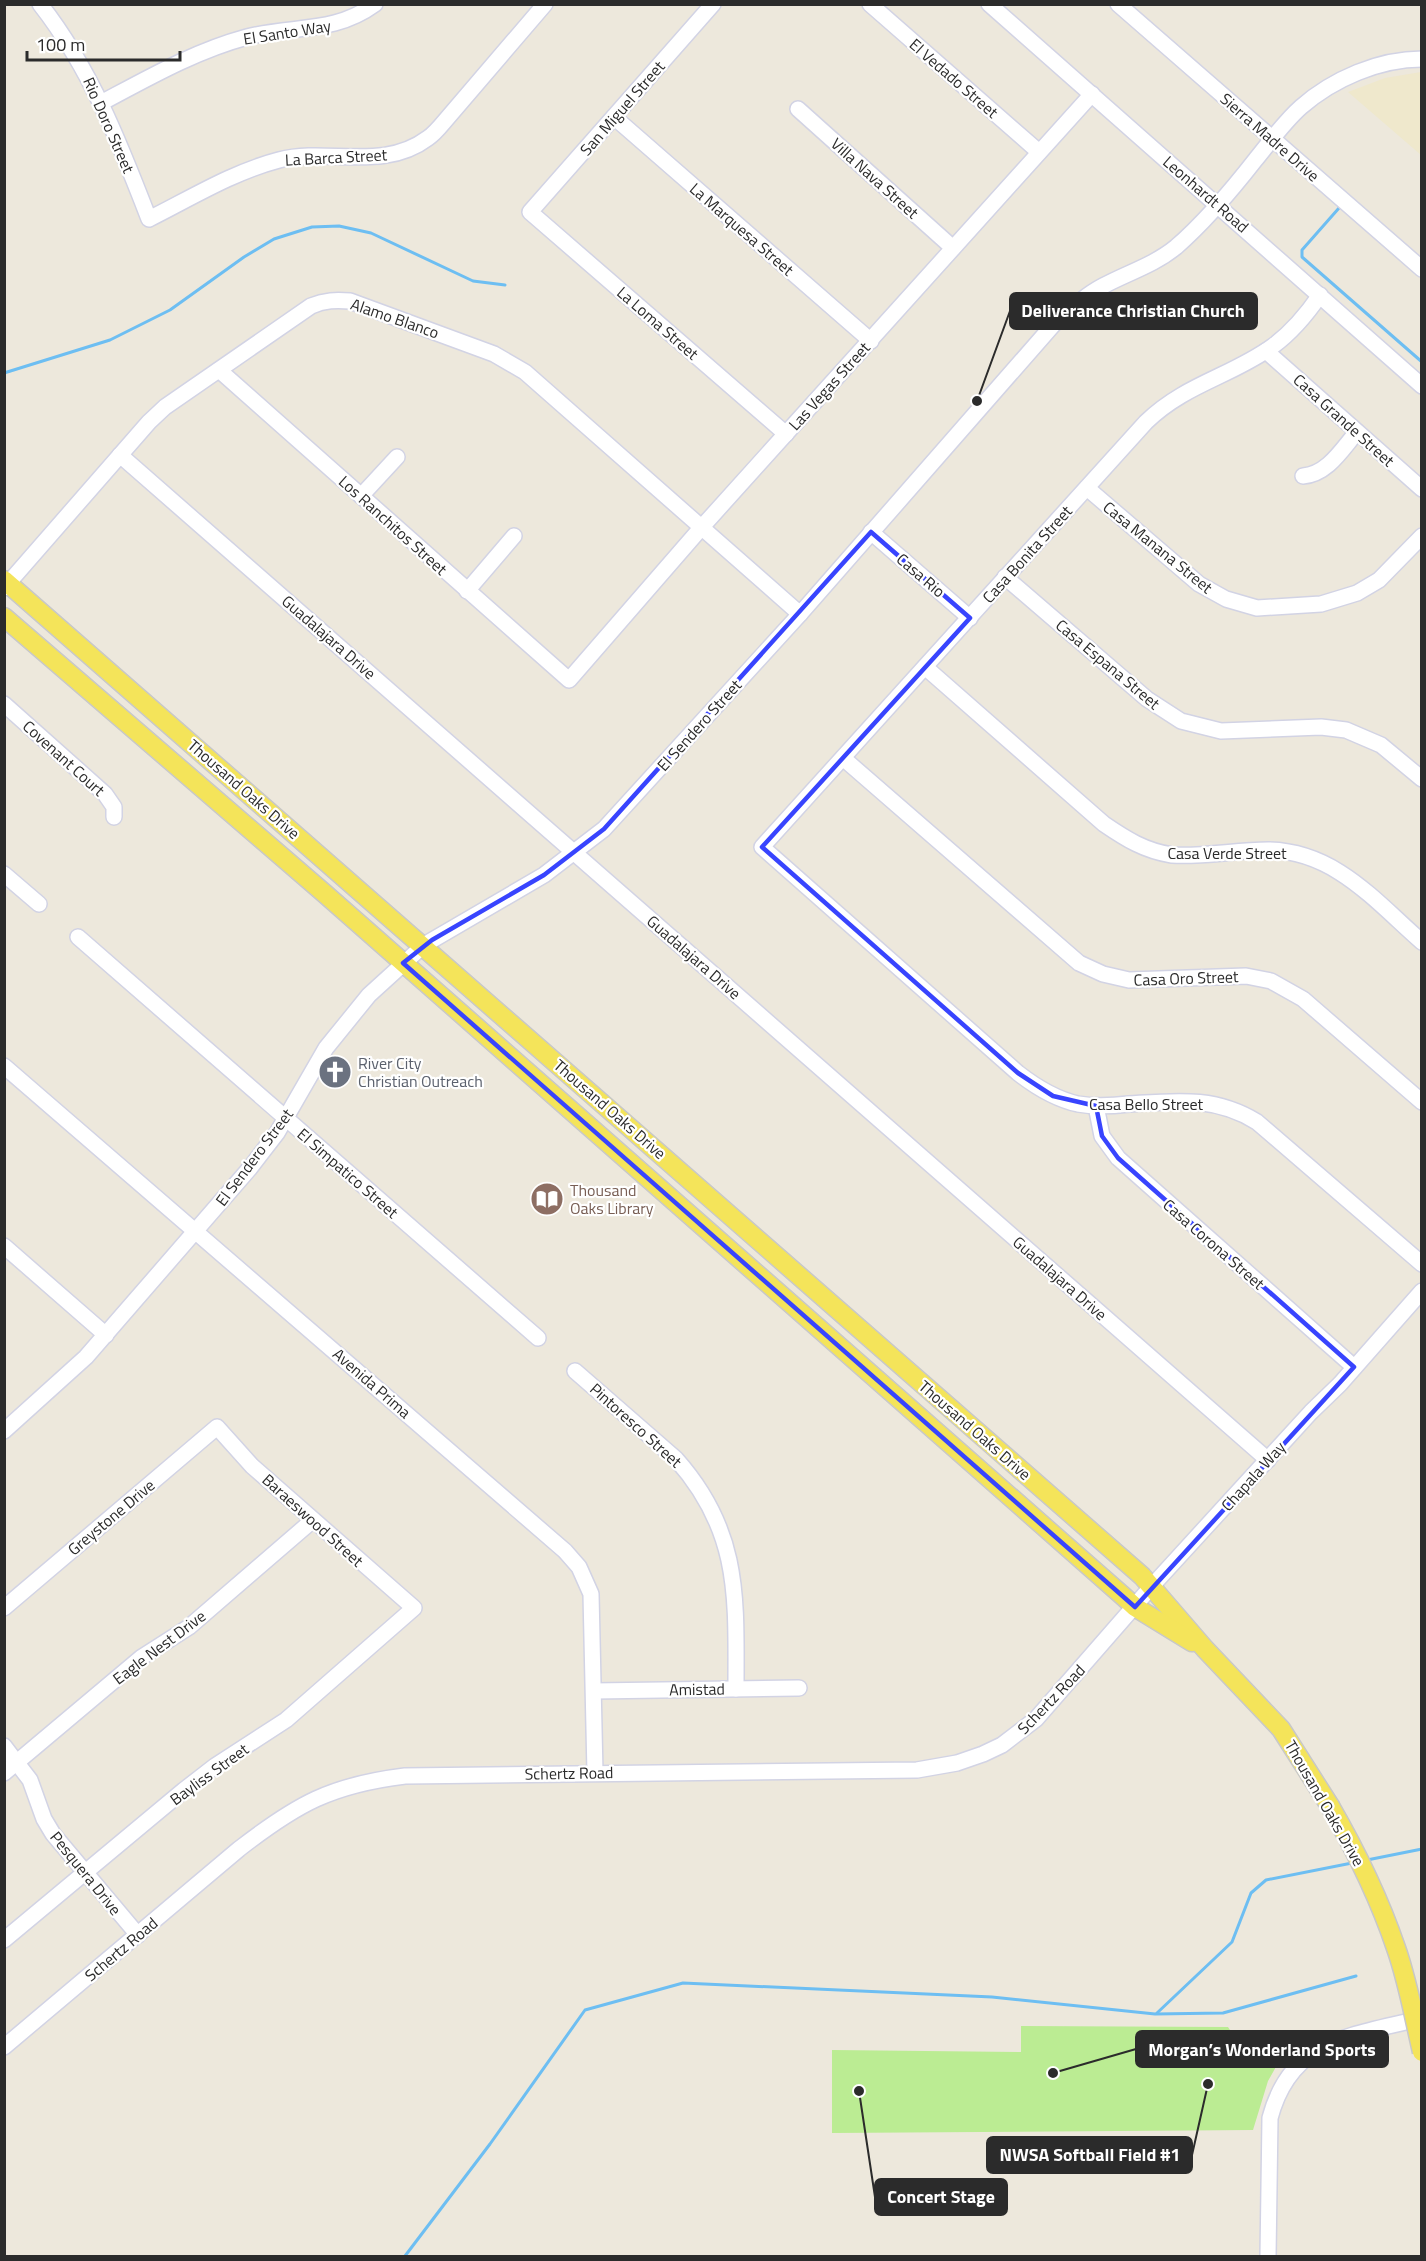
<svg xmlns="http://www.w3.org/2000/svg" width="1426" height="2261" viewBox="0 0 1426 2261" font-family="'Titillium Web',sans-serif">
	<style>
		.education { fill: #efe8cc }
		.pitch { fill: #bbec93 }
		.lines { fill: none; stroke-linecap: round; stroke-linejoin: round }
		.stream { stroke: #6dbef2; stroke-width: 3 }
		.minor-casing { stroke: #d2d3e4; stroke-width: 18 }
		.major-casing { stroke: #c8c8c8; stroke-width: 21 }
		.minor { stroke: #fff; stroke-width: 15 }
		.major { stroke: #f4e45a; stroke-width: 18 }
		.major-bridge-casing { stroke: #c8c8c8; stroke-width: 21; stroke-linecap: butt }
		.major-bridge { stroke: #f4e45a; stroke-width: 18 }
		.marked { fill: none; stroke: #3844fe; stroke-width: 4.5; stroke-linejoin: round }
		.labels { text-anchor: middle; stroke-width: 4.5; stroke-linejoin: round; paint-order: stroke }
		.street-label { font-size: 16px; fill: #2b2b2b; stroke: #fff }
		.worship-label { font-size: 16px; fill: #5b616d; stroke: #fff; text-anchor: start }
		.education-label { font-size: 16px; fill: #785e54; stroke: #fff; text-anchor: start }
		.leader { fill: none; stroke: #2b2b2b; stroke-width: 2 }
		.callout-dot { fill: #2b2b2b; stroke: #fff; stroke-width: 2 }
		.callout { fill: #2b2b2b; stroke: #2b2b2b; stroke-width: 2 }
		.callout-label { font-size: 18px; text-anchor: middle; font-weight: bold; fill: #fff }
	</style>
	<rect width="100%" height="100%" fill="#ede8dc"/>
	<path class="education" d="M1421,72h1l-1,83 -73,-63 37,-14z"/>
	<path class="pitch" d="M1021,2026l207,1 13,20 12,3 24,15 -9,16 -15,49 -421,3v-83l189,2z"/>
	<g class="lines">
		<g class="stream">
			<path d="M1339,208l-37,42v7l120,105"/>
			<path d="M4,373l106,-33 60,-30 74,-53 30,-18 38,-12 27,-1 32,7 102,48 32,4"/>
			<path d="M1367,1860l55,-11"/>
			<path d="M1157,2013l75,-71 19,-49 15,-13 86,-17"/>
			<path d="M405,2256l85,-112 95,-134 98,-27 309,14 163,17 68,-1 133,-37"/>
		</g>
		<g class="minor-casing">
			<g id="minor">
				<path d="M40,4c51,65 80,140 109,215 42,-21 84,-47 130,-59 49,-13 104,12 149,-22 6,-4 11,-10 16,-16l101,-118"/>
				<path d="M713,4l-183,208 256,222"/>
				<path d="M870,4l169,148"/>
				<path d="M989,4l433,382"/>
				<path d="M1118,4l304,265"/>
				<path d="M101,103c47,-25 94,-52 146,-66 47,-12 87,-3 128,-33"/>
				<path d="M798,109l155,139"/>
				<path d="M614,117l257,224"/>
				<path d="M1320,295c-13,19 -28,37 -47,51 -41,30 -88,38 -127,76l-384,425 256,226c18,14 37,26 60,31 17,3 34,2 51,0 47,-3 86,-8 128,18l165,142"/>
				<path d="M1266,351l156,138"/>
				<path d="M219,370l350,310 132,-152 391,-434"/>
				<path d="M120,455l1148,1005"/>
				<path d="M1303,476c25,-2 39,-27 54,-44"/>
				<path d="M1087,488l112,96 27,15 31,9 64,-4 36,-11 22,-13 43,-44"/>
				<path d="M361,496l36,-39"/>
				<path d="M871,532l99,86"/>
				<path d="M1005,577l142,122 34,22 40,10 100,-4 25,3 35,15 41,34"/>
				<path d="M4,588l145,-166 16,-15 146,-101c14,-6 25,-6 39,-5l144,53 31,18 275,242"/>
				<path d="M467,591l47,-55"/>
				<path d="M925,667l179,157c22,15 41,27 68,31 32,2 64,-5 96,-5 67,1 107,51 154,92"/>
				<path d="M4,704l101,90 9,13v10"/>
				<path d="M843,758l236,205 24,11 26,6 117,-4 25,5 32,18 119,103"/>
				<path d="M4,874l35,30"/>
				<path d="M78,937l460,401"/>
				<path d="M4,1066l561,485 14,16 12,27 4,179"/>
				<path d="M1096,1106l6,30 16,22 236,209"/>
				<path d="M4,1246l102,89"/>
				<path d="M575,1371l101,88c65,73 60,139 60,230"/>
				<path d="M4,1431l82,-74 164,-189 27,-35 49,-85 43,-53 55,-50 120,-70 60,-46 196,-215 253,-289c16,-14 31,-29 50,-39 24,-13 51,-21 73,-39 30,-26 55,-56 80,-88 14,-17 28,-37 45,-52 32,-28 78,-48 121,-48"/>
				<path d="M4,1608l213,-181 35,39 162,142 -128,112 -71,46 -31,24 -180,150"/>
				<path d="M594,1691l205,-3"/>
				<path d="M4,1746l26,34 14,39 9,15 85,101"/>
				<path d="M4,1773l138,-116 47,-30 124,-107"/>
				<path d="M4,2047l235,-198c58,-45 92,-64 166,-73l512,-6 40,-7 26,-9 19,-9 34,-26 116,-133 159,-174 29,-28 82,-93"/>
				<path d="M1268,2256l2,-138c21,-80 82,-82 152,-100"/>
			</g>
		</g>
		<g class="major-casing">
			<g id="major">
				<path d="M4,580l1138,996 63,73 76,80 49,77"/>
				<path d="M4,617l320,276 799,703 12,11 57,35"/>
			</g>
		</g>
		<use href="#minor" class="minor"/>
		<use href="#major" class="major"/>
		<g class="major-bridge-casing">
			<path id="major-bridge" d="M1330,1806c26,45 49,92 66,142 12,34 18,69 26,104"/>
		</g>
		<use href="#major-bridge" class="major-bridge"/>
	</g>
	<path class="marked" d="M871,532l99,86 -208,229 256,226 35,23 43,10 6,30 16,22 236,209 -219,240 -732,-644 29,-23 112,-65 60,-46z"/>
	<defs>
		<g id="church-disc" transform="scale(1.725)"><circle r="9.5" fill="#6b7280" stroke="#fff"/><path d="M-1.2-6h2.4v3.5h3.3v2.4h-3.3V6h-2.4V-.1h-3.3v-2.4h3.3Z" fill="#fff"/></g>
		<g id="library-disc" transform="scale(1.725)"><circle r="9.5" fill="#8d6e63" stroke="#fff"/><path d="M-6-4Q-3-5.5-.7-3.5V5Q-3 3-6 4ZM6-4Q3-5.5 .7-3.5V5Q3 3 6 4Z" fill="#fff"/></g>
	</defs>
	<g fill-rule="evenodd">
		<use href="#church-disc" x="335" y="1072"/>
		<use href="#library-disc" x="547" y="1199"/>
	</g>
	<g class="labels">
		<g class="street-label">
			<text transform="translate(287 32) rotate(-9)" y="6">El Santo Way</text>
			<text transform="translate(954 78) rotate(41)" y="6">El Vedado Street</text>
			<text transform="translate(622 108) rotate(-49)" y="6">San Miguel Street</text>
			<text transform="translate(109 125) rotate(66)" y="6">Rio Doro Street</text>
			<text transform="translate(1270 137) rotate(41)" y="6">Sierra Madre Drive</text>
			<text transform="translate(336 157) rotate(-3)" y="6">La Barca Street</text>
			<text transform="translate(875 178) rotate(42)" y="6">Villa Nava Street</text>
			<text transform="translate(1206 194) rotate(41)" y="6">Leonhardt Road</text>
			<text transform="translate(742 229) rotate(41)" y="6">La Marquesa Street</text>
			<text transform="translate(395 318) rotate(19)" y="6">Alamo Blanco</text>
			<text transform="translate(658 323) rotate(41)" y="6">La Loma Street</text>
			<text transform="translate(829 386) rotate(-48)" y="6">Las Vegas Street</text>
			<text transform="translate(1344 420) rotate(42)" y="6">Casa Grande Street</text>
			<text transform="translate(393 525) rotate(42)" y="6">Los Ranchitos Street</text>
			<text transform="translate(1158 547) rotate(39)" y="6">Casa Manana Street</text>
			<text transform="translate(1027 554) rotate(-48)" y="6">Casa Bonita Street</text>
			<text transform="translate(921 575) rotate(41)" y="6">Casa Rio</text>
			<text transform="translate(329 637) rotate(41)" y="6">Guadalajara Drive</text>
			<text transform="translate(1108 664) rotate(40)" y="6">Casa Espana Street</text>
			<text transform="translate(699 725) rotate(-48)" y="6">El Sendero Street</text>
			<text transform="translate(64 758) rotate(42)" y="6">Covenant Court</text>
			<text transform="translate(244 789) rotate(41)" y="6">Thousand Oaks Drive</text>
			<text x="1227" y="859">Casa Verde Street</text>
			<text transform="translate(694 957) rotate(41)" y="6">Guadalajara Drive</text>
			<text transform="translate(1186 978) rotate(-2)" y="6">Casa Oro Street</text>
			<text x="1146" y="1110">Casa Bello Street</text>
			<text transform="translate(610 1109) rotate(41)" y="6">Thousand Oaks Drive</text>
			<text transform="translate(254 1157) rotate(-53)" y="6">El Sendero Street</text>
			<text transform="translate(348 1173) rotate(41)" y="6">El Simpatico Street</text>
			<text transform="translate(1214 1244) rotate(41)" y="6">Casa Corona Street</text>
			<text transform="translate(1060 1278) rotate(41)" y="6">Guadalajara Drive</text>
			<text transform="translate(372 1383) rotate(41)" y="6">Avenida Prima</text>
			<text transform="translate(636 1425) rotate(42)" y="6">Pintoresco Street</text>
			<text transform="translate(975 1430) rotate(41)" y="6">Thousand Oaks Drive</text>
			<text transform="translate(1253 1476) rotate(-48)" y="6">Chapala Way</text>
			<text transform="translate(111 1517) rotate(-40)" y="6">Greystone Drive</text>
			<text transform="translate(313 1520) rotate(42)" y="6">Baraeswood Street</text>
			<text transform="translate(159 1647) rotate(-37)" y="6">Eagle Nest Drive</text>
			<text transform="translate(697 1689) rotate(-1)" y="6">Amistad</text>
			<text transform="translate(1051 1699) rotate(-46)" y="6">Schertz Road</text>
			<text transform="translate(569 1773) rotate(-1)" y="6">Schertz Road</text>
			<text transform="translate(209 1774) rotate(-36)" y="6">Bayliss Street</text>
			<text transform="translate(1325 1803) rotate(60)" y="6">Thousand Oaks Drive</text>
			<text transform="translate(86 1873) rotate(51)" y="6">Pesquera Drive</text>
			<text transform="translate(121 1949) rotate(-40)" y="6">Schertz Road</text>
		</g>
		<g class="worship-label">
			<text x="358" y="1069">River City<tspan x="358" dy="18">Christian Outreach</tspan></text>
		</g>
		<g class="education-label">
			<text x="570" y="1196">Thousand<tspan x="570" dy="18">Oaks Library</tspan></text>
		</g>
	</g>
	<path class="leader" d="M977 401L1010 311M1053 2073L1136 2049M1208 2084L1192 2155M859 2091L875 2197"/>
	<g class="callout-dot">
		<circle cx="977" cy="401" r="6"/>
		<circle cx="1053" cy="2073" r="6"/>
		<circle cx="1208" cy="2084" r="6"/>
		<circle cx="859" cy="2091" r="6"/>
	</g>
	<g class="callout">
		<rect x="1010" y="293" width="247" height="36" rx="6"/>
		<rect x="1136" y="2031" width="252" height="36" rx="6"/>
		<rect x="987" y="2137" width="205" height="36" rx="6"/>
		<rect x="875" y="2179" width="132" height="36" rx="6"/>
	</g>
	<g class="callout-label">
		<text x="1133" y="317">Deliverance Christian Church</text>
		<text x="1262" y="2056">Morgan’s Wonderland Sports</text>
		<text x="1090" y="2161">NWSA Softball Field #1</text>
		<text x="941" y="2203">Concert Stage</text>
	</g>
	<rect width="1426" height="2261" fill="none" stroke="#2b2b2b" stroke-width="12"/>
	<path d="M27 51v9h153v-9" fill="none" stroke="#2b2b2b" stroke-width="3"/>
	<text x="36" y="51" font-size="18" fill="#2b2b2b" stroke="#ffffff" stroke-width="4.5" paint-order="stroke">100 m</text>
</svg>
